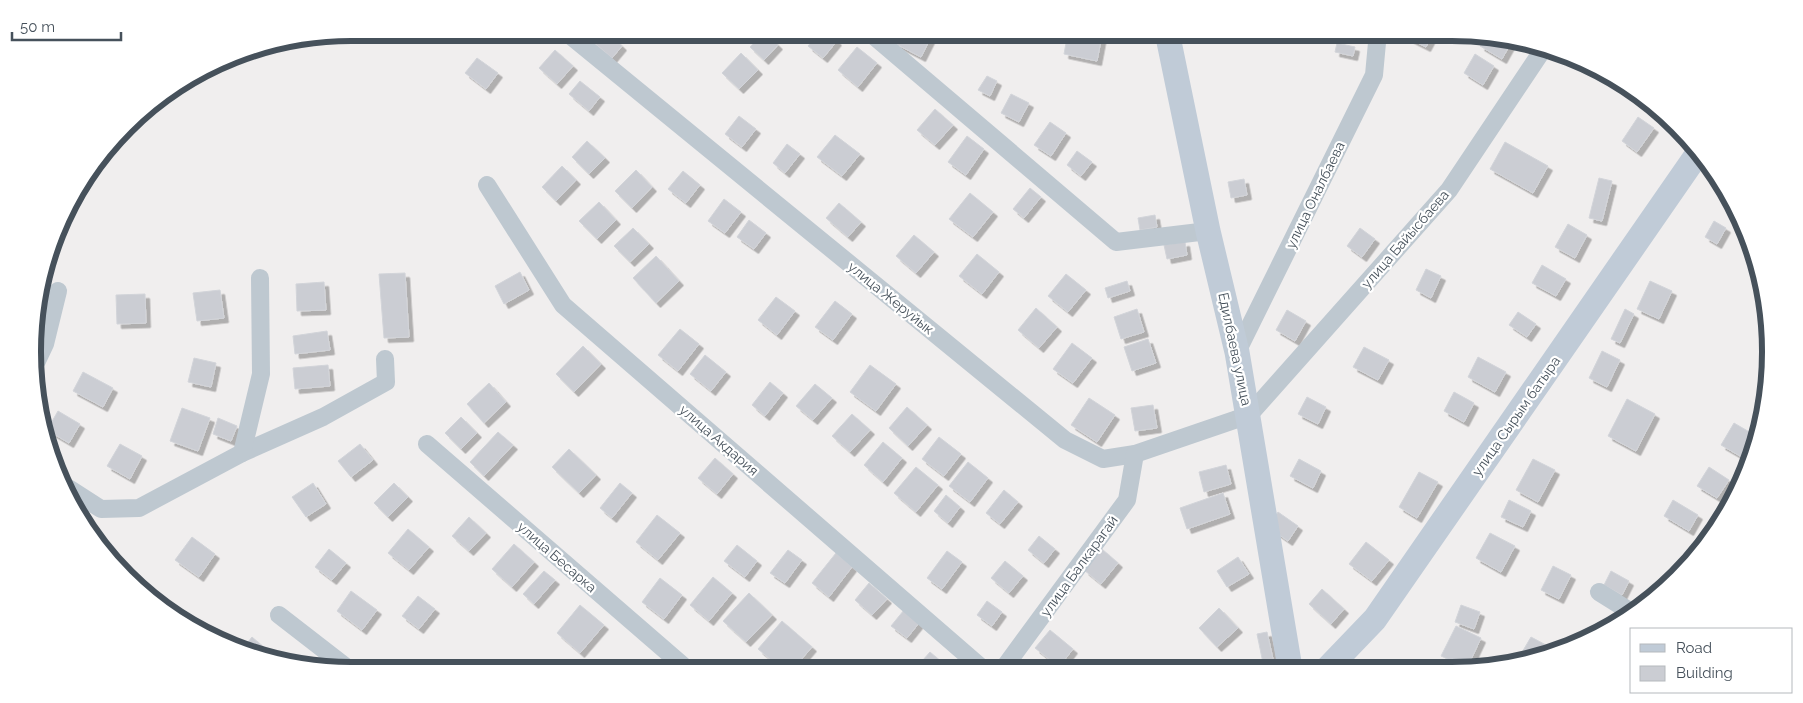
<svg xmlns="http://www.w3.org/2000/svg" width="1803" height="703" viewBox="0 0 1803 703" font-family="Raleway,sans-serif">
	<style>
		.building { fill: #cbcdd3; stroke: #d2d4d9; filter: url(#shadow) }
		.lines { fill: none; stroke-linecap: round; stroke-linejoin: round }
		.street { stroke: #bec8d0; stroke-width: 18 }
		.secondary { stroke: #c0cbd7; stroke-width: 25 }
		.labels { text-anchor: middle; stroke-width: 4.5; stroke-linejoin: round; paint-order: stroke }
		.street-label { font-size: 14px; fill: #46515b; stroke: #fff }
		.rim { fill: none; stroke: #46515b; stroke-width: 6 }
	</style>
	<defs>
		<filter id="shadow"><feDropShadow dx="4.5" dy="4.5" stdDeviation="0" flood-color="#0004"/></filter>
	</defs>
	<rect width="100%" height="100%" fill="#f0eeee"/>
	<g class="building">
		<path d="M582,32h25l15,14 -10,12z"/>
		<path d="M764,32l14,13 -14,15 -14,-13z"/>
		<path d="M820,32h6l11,9 -14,17 -15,-12z"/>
		<path d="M902,32h30l1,1 -12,24 -25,-13z"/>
		<path d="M1068,32h20l14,3 -5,26 -33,-7z"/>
		<path d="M1409,32h25l-8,15 -20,-10z"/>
		<path d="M1486,37l26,4 -10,18 -22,-13z"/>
		<path d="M1337,43l18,4 -2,9 -18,-4z"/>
		<path d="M857,47l20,16 -19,24 -20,-17z"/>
		<path d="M555,50l18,16 -16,18 -18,-16z"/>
		<path d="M741,53l17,17 -19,19 -17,-16z"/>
		<path d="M1475,54l19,12 -11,19 -19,-12z"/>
		<path d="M477,58l21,15 -12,16 -21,-16z"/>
		<path d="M987,76l10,5 -7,15 -12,-6z"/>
		<path d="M580,81l20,16 -11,14 -20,-17z"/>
		<path d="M1011,94l18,9 -10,19 -18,-9z"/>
		<path d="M935,109l18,16 -18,20 -18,-15z"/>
		<path d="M739,116l17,13 -14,18 -17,-13z"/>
		<path d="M1638,117l16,11 -17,24 -15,-11z"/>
		<path d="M1050,122l16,11 -15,23 -17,-11z"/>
		<path d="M835,135l25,19 -18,22 -25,-19z"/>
		<path d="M967,136l17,13 -18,26 -18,-13z"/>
		<path d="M587,141l18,17 -16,16 -17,-17z"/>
		<path d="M1505,142l43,24 -15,27 -43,-24z"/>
		<path d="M787,144l13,10 -15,19 -12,-10z"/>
		<path d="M1077,151l15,11 -11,14 -14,-11z"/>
		<path d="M562,166l14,14 -20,21 -14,-14z"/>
		<path d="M636,170l16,17 -20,21 -17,-17z"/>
		<path d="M683,171l17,14 -14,18 -18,-14z"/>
		<path d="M1599,178l13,3 -10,40 -13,-3z"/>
		<path d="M1244,179l3,16 -16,3 -3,-16z"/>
		<path d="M1030,188l11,9 -17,21 -11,-9z"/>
		<path d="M970,193l23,19 -20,25 -24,-18z"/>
		<path d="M724,199l17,13 -16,21 -17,-12z"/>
		<path d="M599,202l17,18 -19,19 -18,-18z"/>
		<path d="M839,203l22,19 -13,15 -22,-19z"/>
		<path d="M1155,215l2,12 -17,3 -2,-12z"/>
		<path d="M749,220l17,13 -12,16 -17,-12z"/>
		<path d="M1714,221l12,7 -9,16 -12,-7z"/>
		<path d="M1568,224l19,11 -12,23 -20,-11z"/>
		<path d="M633,228l16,16 -19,18 -16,-16z"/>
		<path d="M1360,228l15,11 -13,18 -15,-11z"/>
		<path d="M914,235l20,17 -18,21 -20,-17z"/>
		<path d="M1185,242l2,13 -20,4 -3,-14z"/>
		<path d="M977,254l22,18 -17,22 -23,-18z"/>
		<path d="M656,256l23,25 -23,22 -23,-25z"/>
		<path d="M1542,265l24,14 -10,17 -24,-13z"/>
		<path d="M1426,269l15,7 -10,22 -15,-8z"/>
		<path d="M520,272l9,18 -25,14 -9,-18z"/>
		<path d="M405,273l4,64 -25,1 -5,-64z"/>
		<path d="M1066,274l20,16 -18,22 -20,-16z"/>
		<path d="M1127,281l3,10 -22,7 -3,-10z"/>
		<path d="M1650,281l22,10 -13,28 -22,-10z"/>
		<path d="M324,282l2,28 -29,1 -1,-27z"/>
		<path d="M220,290l4,28 -27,3 -4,-28z"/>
		<path d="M145,294l1,29 -29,1 -1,-29z"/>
		<path d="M776,297l19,14 -18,24 -19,-15z"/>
		<path d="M835,301l17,13 -19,26 -18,-13z"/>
		<path d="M1036,308l21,19 -18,21 -21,-18z"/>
		<path d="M1137,309l7,23 -23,7 -7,-22z"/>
		<path d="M1625,309l9,5 -14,29 -9,-4z"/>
		<path d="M1287,310l19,11 -11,20 -19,-11z"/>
		<path d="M1518,312l18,12 -9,13 -18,-12z"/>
		<path d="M680,329l19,15 -21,27 -20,-16z"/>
		<path d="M327,331l3,19 -35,4 -2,-18z"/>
		<path d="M1148,339l8,24 -24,8 -8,-24z"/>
		<path d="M1072,343l20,15 -19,25 -20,-14z"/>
		<path d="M583,346l18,18 -27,28 -18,-18z"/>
		<path d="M1364,347l25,13 -11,20 -25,-13z"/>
		<path d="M1602,351l18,9 -13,27 -18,-9z"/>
		<path d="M705,355l21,17 -15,19 -21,-17z"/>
		<path d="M1478,357l28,15 -11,20 -27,-15z"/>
		<path d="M194,358l22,5 -5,24 -23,-5z"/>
		<path d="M328,365l2,21 -35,3 -2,-21z"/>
		<path d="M870,365l26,19 -20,27 -26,-19z"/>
		<path d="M83,372l30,16 -10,19 -30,-16z"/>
		<path d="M770,382l13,11 -18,23 -13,-11z"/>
		<path d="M489,383l17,19 -22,21 -17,-19z"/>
		<path d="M815,384l17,14 -19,22 -17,-14z"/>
		<path d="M1454,392l20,11 -10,19 -20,-11z"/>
		<path d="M1307,397l19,10 -8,17 -20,-10z"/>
		<path d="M1089,398l26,17 -18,27 -26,-17z"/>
		<path d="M1627,399l28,15 -19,37 -28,-15z"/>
		<path d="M1153,405l4,23 -22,3 -4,-23z"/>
		<path d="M907,407l20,18 -19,21 -19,-18z"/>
		<path d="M182,408l28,10 -12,33 -28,-10z"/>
		<path d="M58,411l22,13 -11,19 -22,-13z"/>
		<path d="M852,414l18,16 -20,22 -18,-16z"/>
		<path d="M461,417l16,16 -16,16 -16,-16z"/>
		<path d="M218,418l19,8 -6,15 -18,-7z"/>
		<path d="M1734,423l24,14 -11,23 -26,-15z"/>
		<path d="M498,432l15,13 -29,31 -14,-14z"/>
		<path d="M939,437l22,17 -17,22 -22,-17z"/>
		<path d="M883,442l19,16 -19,24 -19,-17z"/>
		<path d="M120,444l22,12 -12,23 -23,-13z"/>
		<path d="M360,444l13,16 -22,17 -13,-16z"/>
		<path d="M569,449l27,26 -17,18 -27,-26z"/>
		<path d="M715,458l18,16 -16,20 -19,-16z"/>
		<path d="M1299,459l22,12 -8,17 -23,-12z"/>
		<path d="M1533,459l22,11 -17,32 -22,-12z"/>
		<path d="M968,462l20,16 -18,24 -21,-16z"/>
		<path d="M1226,465l5,19 -27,8 -5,-20z"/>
		<path d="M916,467l22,18 -22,27 -22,-19z"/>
		<path d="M1709,467l20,13 -12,18 -20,-12z"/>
		<path d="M1419,472l19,10 -21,36 -18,-11z"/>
		<path d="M313,483l13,21 -20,13 -14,-20z"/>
		<path d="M394,483l14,14 -20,20 -14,-14z"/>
		<path d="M620,483l12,10 -20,25 -12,-10z"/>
		<path d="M1004,490l14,12 -18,22 -14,-11z"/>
		<path d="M1223,493l7,21 -43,15 -7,-21z"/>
		<path d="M946,495l14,12 -12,16 -14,-12z"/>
		<path d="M1509,500l22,11 -8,16 -22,-10z"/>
		<path d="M1673,500l25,15 -9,16 -25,-15z"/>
		<path d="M1278,512l20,14 -10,15 -20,-14z"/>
		<path d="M657,515l23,18 -22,27 -22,-18z"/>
		<path d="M469,517l17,16 -17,18 -17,-15z"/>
		<path d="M408,529l21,18 -20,23 -21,-17z"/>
		<path d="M1490,533l25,13 -14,26 -25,-14z"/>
		<path d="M1039,536l16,13 -11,14 -16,-13z"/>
		<path d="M192,537l23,17 -16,23 -24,-17z"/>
		<path d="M1366,542l23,18 -17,21 -23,-17z"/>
		<path d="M514,544l20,18 -22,25 -20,-18z"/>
		<path d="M737,545l20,16 -12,16 -21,-16z"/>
		<path d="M329,549l17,14 -14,17 -17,-13z"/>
		<path d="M1102,549l16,14 -17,21 -17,-14z"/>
		<path d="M788,550l14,10 -17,23 -15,-10z"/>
		<path d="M947,551l15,11 -20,27 -15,-11z"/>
		<path d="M836,553l16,14 -23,30 -17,-14z"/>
		<path d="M1238,557l11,17 -22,13 -10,-16z"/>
		<path d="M1005,561l18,15 -14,17 -18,-15z"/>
		<path d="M1553,566l18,9 -12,24 -18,-9z"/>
		<path d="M544,571l11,9 -21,24 -11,-10z"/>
		<path d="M1611,571l18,10 -7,14 -18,-10z"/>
		<path d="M713,577l19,16 -23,28 -19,-16z"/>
		<path d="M660,578l22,17 -18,24 -22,-17z"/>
		<path d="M869,583l18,16 -15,16 -17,-15z"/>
		<path d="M1322,589l22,20 -13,15 -22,-20z"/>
		<path d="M351,591l26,19 -15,20 -25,-19z"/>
		<path d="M749,593l23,22 -26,27 -23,-21z"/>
		<path d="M418,596l17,13 -16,20 -17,-13z"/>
		<path d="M987,601l15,11 -10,14 -15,-11z"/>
		<path d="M580,605l24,20 -24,28 -23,-20z"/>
		<path d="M1461,605l19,7 -6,17 -19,-7z"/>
		<path d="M1219,608l19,20 -21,19 -18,-19z"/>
		<path d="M904,610l15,13 -12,15 -16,-12z"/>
		<path d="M782,621l30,26 -19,22h-11l-24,-20z"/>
		<path d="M1456,626l25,12 -14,30 -26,-12z"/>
		<path d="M1050,630l23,19 -14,18 -24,-19z"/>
		<path d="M1267,632l8,36h-11l-7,-34z"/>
		<path d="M252,637l21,18 -4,5 -25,-13z"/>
		<path d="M1531,637l15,8 -5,8 -13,4 -7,-3z"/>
		<path d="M930,652l20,17h-35z"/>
		<path d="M1251,661l7,7h-15z"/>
		<path d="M648,663l8,7h-13z"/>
	</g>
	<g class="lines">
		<g class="street">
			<path d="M566,32l499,408 38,19 32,-5 114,-39 200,-225 95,-142"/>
			<path d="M869,32l247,210 92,-11"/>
			<path d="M487,185l76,120 420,364"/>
			<path d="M1237,352l137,-277 4,-43"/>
			<path d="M37,361l8,-17 13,-53"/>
			<path d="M427,444l261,226"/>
			<path d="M242,453l81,-36 63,-35 -1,-23"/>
			<path d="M70,489l31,20 38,-1 103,-55 19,-79 -1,-96"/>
			<path d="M1599,592l32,20"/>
			<path d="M279,615l71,55"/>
			<path d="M1003,669l124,-169 8,-46"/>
		</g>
		<g class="secondary">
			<path d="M1167,32l41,199 29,121 53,316"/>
			<path d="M1328,668l47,-49 321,-463"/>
		</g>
	</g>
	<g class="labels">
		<g class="street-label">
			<text transform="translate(1315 195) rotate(-64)" y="5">улица Оналбаева</text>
			<text transform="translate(1405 239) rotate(-49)" y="5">улица Байысбаева</text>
			<text transform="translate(891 298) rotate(39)" y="5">улица Жеруйык</text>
			<text transform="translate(1235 349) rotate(78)" y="5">Едилбаева улица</text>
			<text transform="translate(1516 416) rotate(-55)" y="5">улица Сырым батыра</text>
			<text transform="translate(719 440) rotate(41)" y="5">улица Акдария</text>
			<text transform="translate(557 557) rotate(41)" y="5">улица Бесарка</text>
			<text transform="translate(1079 566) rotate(-54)" y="5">улица Балкарагай</text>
		</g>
	</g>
	<path d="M0 0H1803V703H0ZM351 41H1452A310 310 0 0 1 1762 351V352A310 310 0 0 1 1452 662H351A310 310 0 0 1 41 352V351A310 310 0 0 1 351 41Z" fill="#fff" fill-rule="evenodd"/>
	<path class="rim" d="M351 41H1452A310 310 0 0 1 1762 351V352A310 310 0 0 1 1452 662H351A310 310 0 0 1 41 352V351A310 310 0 0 1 351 41Z"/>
	<rect x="1630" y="628" width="162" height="65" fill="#ffffff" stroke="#b5b9bd"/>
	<rect x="1640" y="644" width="25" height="8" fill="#c0cbd7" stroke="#b5b9bd"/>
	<text x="1676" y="653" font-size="15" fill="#46515b">Road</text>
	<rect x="1640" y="666" width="25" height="15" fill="#cbcdd3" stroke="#b5b9bd"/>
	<text x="1676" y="678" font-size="15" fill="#46515b">Building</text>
	<path d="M12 32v8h109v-8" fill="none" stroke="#46515b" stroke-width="2.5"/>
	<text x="20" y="32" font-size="15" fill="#46515b" stroke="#ffffff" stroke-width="4" paint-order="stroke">50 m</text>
</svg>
